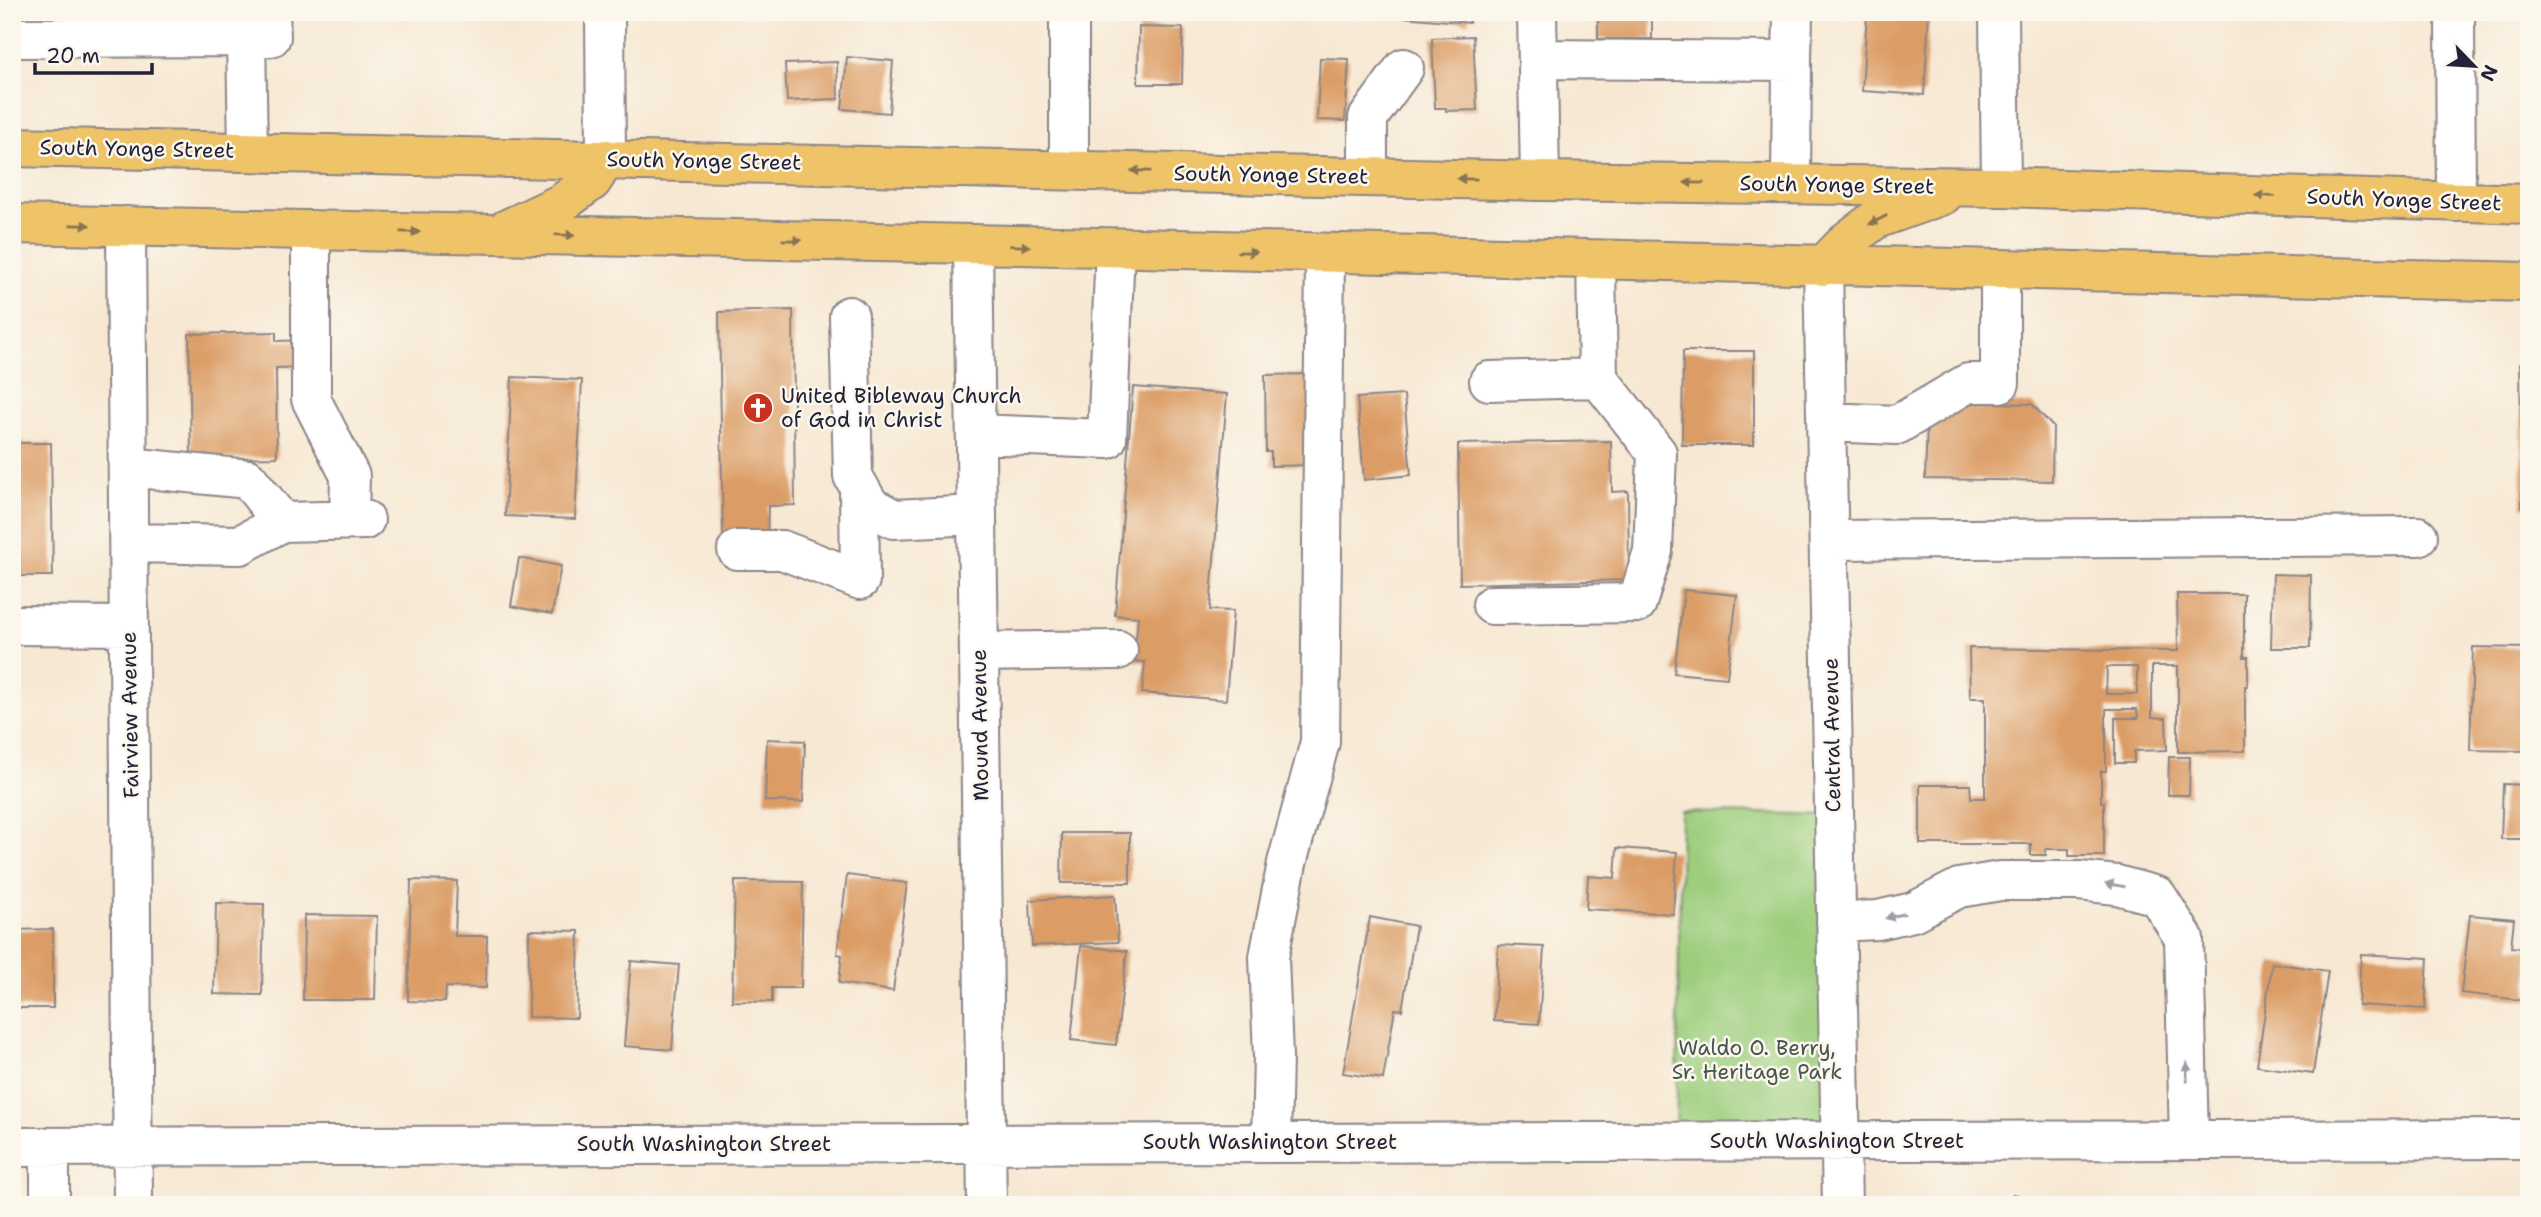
<svg xmlns="http://www.w3.org/2000/svg" width="2541" height="1217" font-family="'Shantell Sans',sans-serif">
	<style>
		.green { fill: #9cce7d; stroke: #5f785c; stroke-width: 2 }
		.building { fill: #db9c65; fill-rule: evenodd }
		.lines { fill: none; stroke-linecap: round; stroke-linejoin: round }
		.minor-casing { stroke: #8c8587; stroke-width: 42 }
		.major-casing { stroke: #8c8587; stroke-width: 42 }
		.minor { stroke: #fff; stroke-width: 38 }
		.major { stroke: #efc469; stroke-width: 38 }
		.oneway { fill: #887352 }
		.oneway2 { fill: #9c9ca7 }
		.labels { text-anchor: middle; stroke-width: 5; stroke-linejoin: round; paint-order: stroke }
		.street-label { font-size: 21px; fill: #22223b; stroke: #fbf7ec }
		.poi-label { font-size: 21px; fill: #22223b; stroke: #fbf7ec; text-anchor: start }
		.park-label { font-size: 21px; fill: #47564f; stroke: #fbf7ec }
	</style>
	<rect width="100%" height="100%" fill="#fbf7ec"/>
	<filter id="ink" filterUnits="userSpaceOnUse"><feTurbulence type="fractalNoise" baseFrequency=".0143" numOctaves="2"/><feDisplacementMap in="SourceGraphic" scale="14" xChannelSelector="R" yChannelSelector="G"/><feConvolveMatrix kernelMatrix="1 2 1 2 8 2 1 2 1" color-interpolation-filters="sRGB"/></filter>
	<filter id="wash" filterUnits="userSpaceOnUse"><feTurbulence type="fractalNoise" baseFrequency=".00686" numOctaves="4" result="noise"/><feDisplacementMap in="SourceGraphic" scale="28" xChannelSelector="R" yChannelSelector="G"/><feGaussianBlur stdDeviation="1.57" result="paint"/><feColorMatrix in="noise" values="0 0 0 0 0 0 0 0 0 0 0 0 0 0 0 0 0 1.4 0 .05"/><feComposite in="paint" operator="in"/></filter>
	<g filter="url(#wash)">
		<rect width="100%" height="100%" fill="#f7e8d3"/>
		<path class="green" d="M1681,812L1834,816L1840,1142H1676Z"/>
		<g id="blocks">
			<path class="building" d="M1404,12H1470L1469,23L1404,17Z
				M1598,12H1652V39H1598Z
				M1867,12L1929,14L1924,95L1862,91Z
				M1139,27L1183,28L1182,84H1138Z
				M1473,36L1477,110L1446,111V108H1435L1432,38Z
				M847,57L893,61L889,113L842,109Z
				M1320,58L1349,59L1345,121L1317,120Z
				M837,62L838,99L787,101L785,64Z
				M793,310L795,505L768,506L767,542H723L719,312Z
				M276,332V341L311,340V367L276,368L277,457L191,459L189,334Z
				M1683,351H1754V445H1682Z
				M2520,363H2529V507H2522Z
				M1313,374L1314,465L1271,466V452H1266L1265,375Z
				M512,377L582,380L575,519L505,516Z
				M1133,387L1227,394L1210,610L1233,611L1226,700L1142,693L1145,662L1134,661L1138,617L1115,615Z
				M1404,395L1411,475L1364,480L1357,398Z
				M1950,402L2032,404L2053,427L2052,481L1925,479L1927,424Z
				M1611,441L1612,492L1628,491L1629,580L1460,584L1458,444Z
				M12,443H51L53,576H12Z
				M519,558L561,566L552,614L511,606Z
				M2273,574L2311,575L2310,648H2271Z
				M1684,590L1737,595L1727,678L1674,673Z
				M2177,594H2244V657H2248V686H2245V751L2178,752V666H2152V717L2166,718L2167,750L2134,751V763H2115V718H2138L2137,709H2106V771H2101V802H2104V856H2069V849H2046V855H2031V844H1920V785H1970L1971,798H1985V698H1970L1969,648L2178,651ZM2107,667H2137V694H2106Z
				M2473,647L2529,648V751L2470,750Z
				M767,739L805,741L803,802L765,801Z
				M2169,757H2190L2189,795H2168Z
				M2503,784L2529,785V839H2501Z
				M1062,833H1130V883H1061Z
				M1617,848L1677,852L1673,914L1586,909L1588,876L1615,878Z
				M847,875L907,883L893,991L839,983L842,955L837,954Z
				M411,880L457,881L455,936H487L486,988L446,987L445,1002L408,1001Z
				M735,881L803,882L801,988H772V1002L732,1001Z
				M1115,895L1118,942L1032,946L1030,900Z
				M216,903L264,904L262,995L214,994Z
				M304,915L377,916L375,1000H303Z
				M2470,915L2514,919L2511,947L2529,949L2528,1001L2461,993Z
				M1370,917L1416,926L1402,1010L1395,1009L1383,1079L1343,1073Z
				M53,929V1008H12V930Z
				M529,930L579,931L577,1018L528,1017Z
				M1498,945L1544,947L1539,1024L1494,1021Z
				M1081,946L1127,951L1116,1045L1071,1040Z
				M2361,954L2428,958L2425,1009L2358,1005Z
				M631,961L679,965L672,1050L624,1046Z
				M2272,963L2328,971L2313,1074L2257,1066Z
				M2013,1194L2060,1204V1205H2010Z"/>
		</g>
	</g>
	<g filter="url(#ink)">
		<use href="#blocks" fill-opacity="0" stroke="#8c8587" stroke-width="2"/>
		<g class="lines">
			<g class="minor-casing">
				<path id="minor" d="M605,12L606,159
					M1069,12V169
					M1537,12L1540,181
					M1999,12L2001,187
					M2455,12L2456,202
					M246,37L248,152
					M12,38L271,37L270,12
					M1538,59L1792,61L1791,184
					M1792,61L1793,12
					M1368,177V118L1404,68
					M126,226L133,1205
					M311,230V399L350,476L349,520
					M973,244L987,1205
					M1823,266L1842,1205
					M849,316L853,476L870,506L894,519L977,515
					M1489,381L1598,378L1596,261
					M1826,422L1897,425L1968,383H2000V270
					M976,434L1107,439L1115,248
					M128,467L248,479L282,522
					M1829,540L2418,536
					M129,543L240,545L282,522L365,520
					M737,550H782L860,580L859,488
					M1492,605L1637,603L1653,551L1657,453L1598,378
					M12,625L129,626
					M979,652L1118,650
					M1836,922L1878,920L1913,912L1959,888L2000,881H2079L2117,885L2157,896L2184,938L2189,1140
					M1271,1142L1273,1057L1269,957L1287,863L1320,742L1325,254
					M12,1147L2529,1139
					M50,1205V1147"/>
			</g>
			<g class="major-casing">
				<path id="major" d="M12,147L1540,181L2001,187L2529,204
					M12,224L973,244L2529,282
					M505,230L562,203L592,181L606,159
					M1823,266L1848,240L1876,219L1943,195"/>
			</g>
			<use href="#minor" class="minor"/>
			<use href="#major" class="major"/>
		</g>
		<defs><path id="oneway-solid" d="M-6-.8H1V-3.2L6.5 0L1 3.2V.8H-6Z" transform="scale(1.75)"/></defs>
		<g class="oneway">
			<use href="#oneway-solid" transform="translate(1141 171) rotate(-179)"/>
			<use href="#oneway-solid" transform="translate(1467 179) rotate(-179)"/>
			<use href="#oneway-solid" transform="translate(1694 183) rotate(-179)"/>
			<use href="#oneway-solid" transform="translate(2265 196) rotate(-178)"/>
			<use href="#oneway-solid" transform="translate(1878 220) rotate(153)"/>
			<use href="#oneway-solid" transform="translate(80 225) rotate(1)"/>
			<use href="#oneway-solid" transform="translate(410 232) rotate(1)"/>
			<use href="#oneway-solid" transform="translate(565 235) rotate(1)"/>
			<use href="#oneway-solid" transform="translate(792 240) rotate(1)"/>
			<use href="#oneway-solid" transform="translate(1020 246) rotate(2)"/>
			<use href="#oneway-solid" transform="translate(1247 252) rotate(1)"/>
		</g>
		<g class="oneway2">
			<use href="#oneway-solid" transform="translate(2115 885) rotate(-170)"/>
			<use href="#oneway-solid" transform="translate(1895 916) rotate(166)"/>
			<use href="#oneway-solid" transform="translate(2187 1072) rotate(-91)"/>
		</g>
	</g>
	<defs>
		<g id="church-disc" transform="scale(1.575)"><circle r="9.5" fill="#c8321e" stroke="#fbf7ec"/><path d="M-1.2-6h2.4v3.5h3.3v2.4h-3.3V6h-2.4V-.1h-3.3v-2.4h3.3Z" fill="#fff"/></g>
	</defs>
	<g fill-rule="evenodd">
		<use href="#church-disc" x="758" y="408"/>
	</g>
	<g class="labels">
		<g class="street-label">
			<text transform="translate(137 149) rotate(1)" y="7">South Yonge Street</text>
			<text transform="translate(704 161) rotate(1)" y="7">South Yonge Street</text>
			<text transform="translate(1271 175) rotate(1)" y="7">South Yonge Street</text>
			<text transform="translate(1837 185) rotate(1)" y="7">South Yonge Street</text>
			<text transform="translate(2404 200) rotate(2)" y="7">South Yonge Street</text>
			<text transform="translate(130 715) rotate(-91)" y="7">Fairview Avenue</text>
			<text transform="translate(980 725) rotate(-91)" y="7">Mound Avenue</text>
			<text transform="translate(1832 735) rotate(-91)" y="7">Central Avenue</text>
			<text x="1837" y="1148">South Washington Street</text>
			<text x="1270" y="1149">South Washington Street</text>
			<text x="704" y="1151">South Washington Street</text>
		</g>
		<g class="poi-label">
			<text x="781" y="403">United Bibleway Church<tspan x="781" dy="24">of God in Christ</tspan></text>
		</g>
		<g class="park-label">
			<text x="1757" y="1055">Waldo O. Berry,<tspan x="1757" dy="24">Sr. Heritage Park</tspan></text>
		</g>
	</g>
	<rect width="2541" height="1217" fill="none" stroke="#fbf7ec" stroke-width="42"/>
	<g transform="translate(2474 66) rotate(115)" stroke="#fbf7ec" stroke-width="5" paint-order="stroke">
	<path d="M0-5L12 26L0 18L-12 26Z" fill="#22223b"/>
	<text y="-10" font-size="19" font-weight="bold" text-anchor="middle" fill="#22223b">N</text>
	</g>
	<path d="M35 63v10h117v-10" fill="none" stroke="#22223b" stroke-width="3.5"/>
	<text x="46" y="63" font-size="21" fill="#22223b" stroke="#fbf7ec" stroke-width="5" paint-order="stroke">20 m</text>
</svg>
